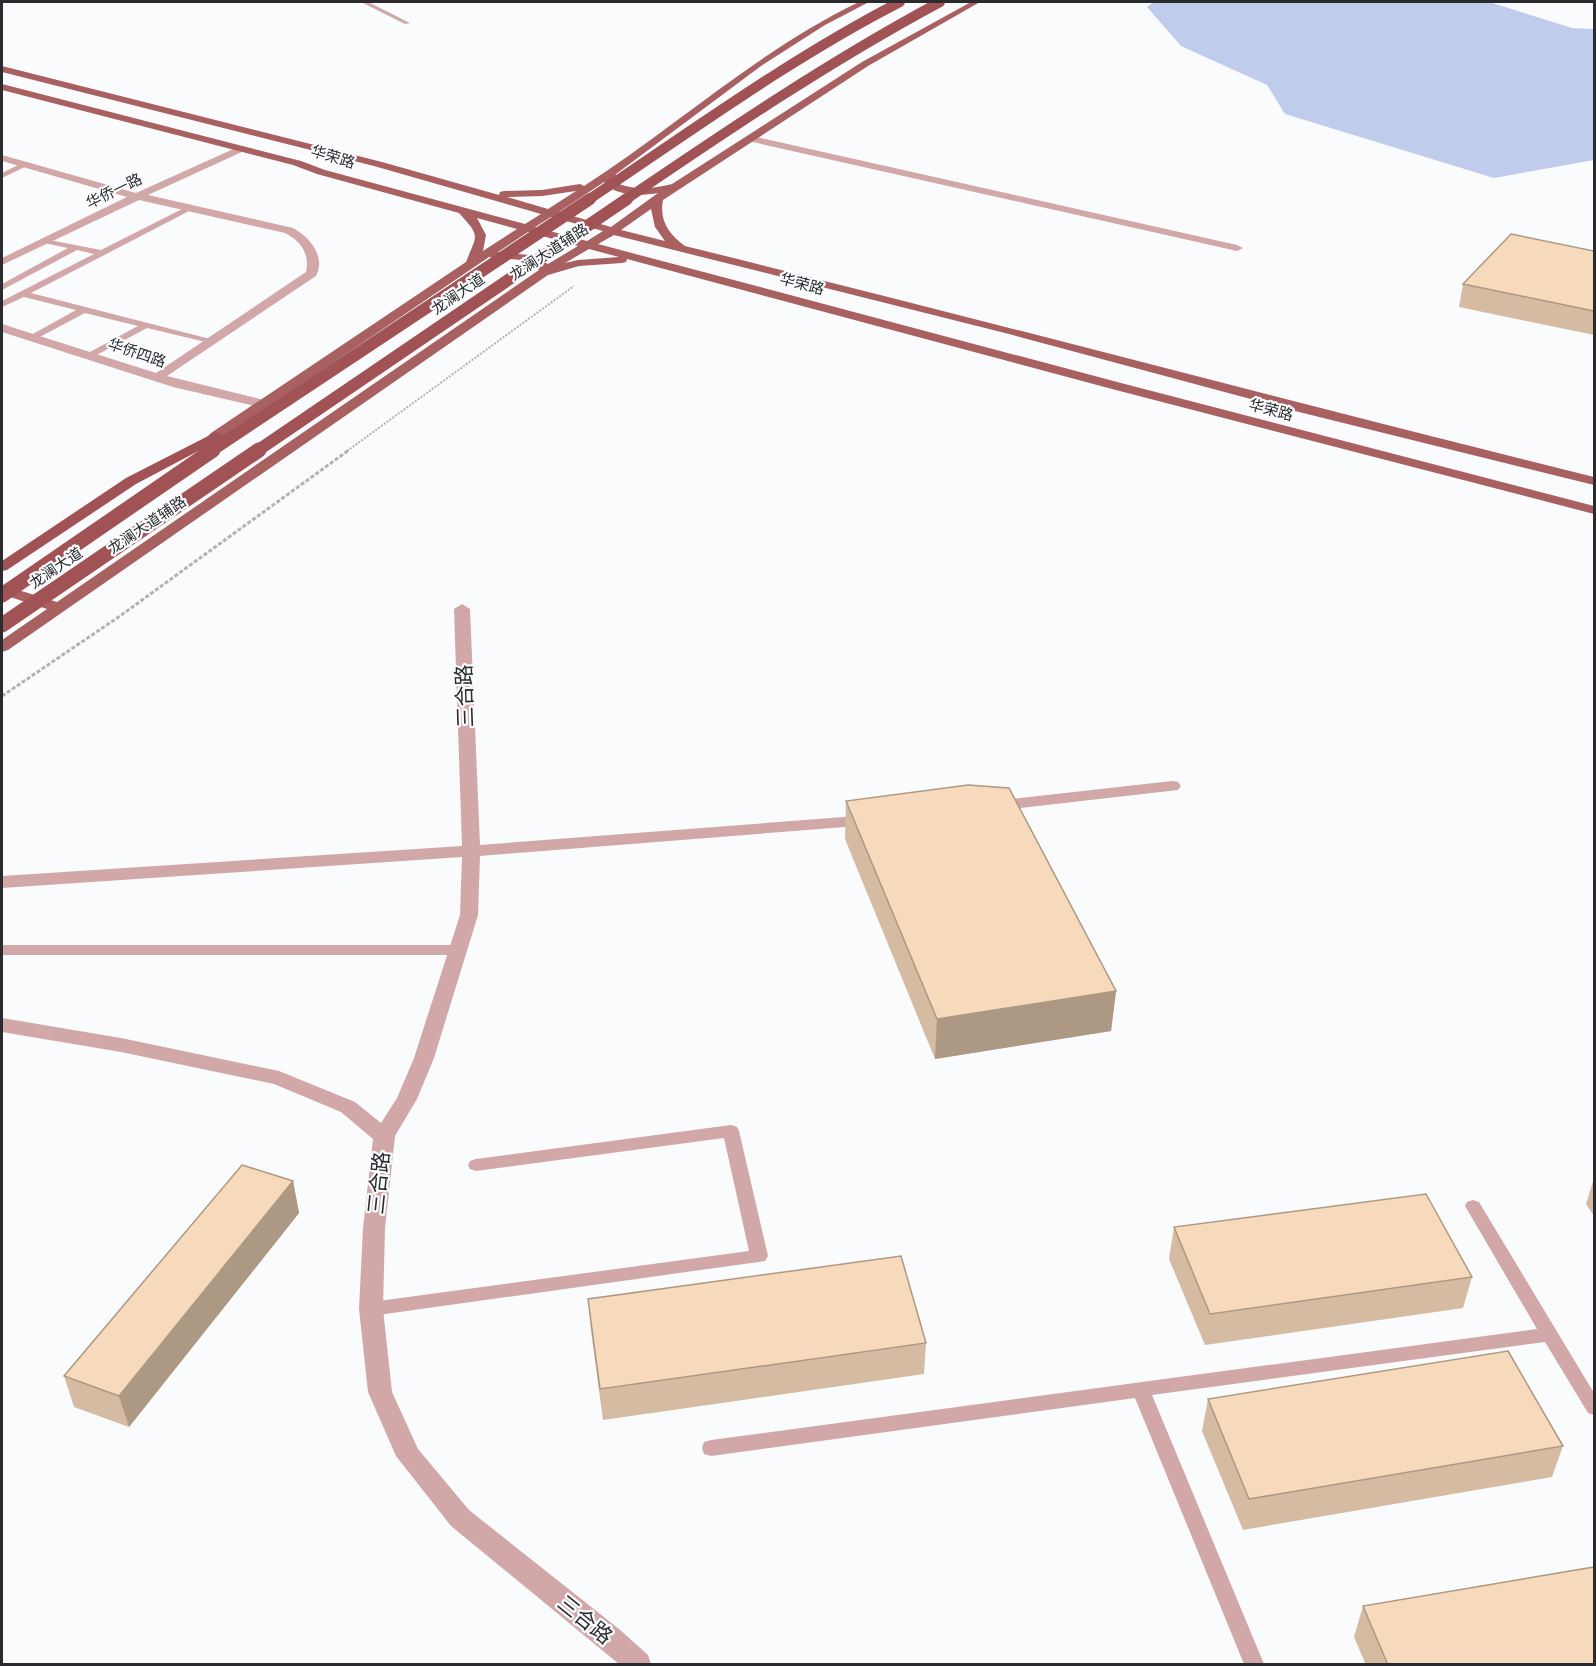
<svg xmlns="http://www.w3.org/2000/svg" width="1596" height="1666" font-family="Inter,'Noto Sans SC',sans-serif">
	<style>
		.green { fill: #c0ccec }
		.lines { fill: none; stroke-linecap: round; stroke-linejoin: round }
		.path-far1 { stroke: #b1b3b5; stroke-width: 2; stroke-dasharray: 2 1.5; stroke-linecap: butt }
		.path { stroke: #b1b3b5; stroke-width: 3; stroke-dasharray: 4 2; stroke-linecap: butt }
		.service { fill: #d2a7a7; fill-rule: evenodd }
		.minor { fill: #d2a7a7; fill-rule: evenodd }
		.primary { fill: #a96061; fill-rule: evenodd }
		.trunk { fill: #a05255; fill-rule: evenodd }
		.trunk-bridge-far2 { stroke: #a05255; stroke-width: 10 }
		.trunk-bridge-far1 { stroke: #a05255; stroke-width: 12 }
		.trunk-bridge { stroke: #a05255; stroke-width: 15 }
		.wall { fill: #d4bba1 }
		.shaded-wall { fill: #ad9983 }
		.building { fill: #f7dabb; stroke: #ad9983; stroke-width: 1.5 }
		.labels { text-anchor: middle; stroke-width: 4.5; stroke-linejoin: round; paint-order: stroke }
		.far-street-label { font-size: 15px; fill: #292b2f; stroke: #fafbfd }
		.near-street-label { font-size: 21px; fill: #292b2f; stroke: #fafbfd }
	</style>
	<rect width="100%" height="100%" fill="#fafbfd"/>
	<path class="green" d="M1154,2H1489L1572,28L1594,29V160L1494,178L1285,114L1267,85L1181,46L1147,7Z"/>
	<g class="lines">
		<path class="path-far1" d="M347,451L574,286"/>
		<path class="path" d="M2,696L120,616L349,450"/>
		<path class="service" d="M361,2H368L410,23L405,24Z
			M22,163L29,165L2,178V173Z
			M186,207L193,209L31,293L214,340V344L147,328L91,358L88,357V353L138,326L85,313L34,340L31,339V335L76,310L24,297L2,307V301L94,254L77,250L2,290V284L68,248L44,243V239L101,250Z
			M2,945H460L467,950L460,955H2Z
			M731,1125L737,1127L739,1131L768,1256L765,1261L371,1316L365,1314L362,1309L365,1304L371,1302L749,1251L724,1138L476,1171L470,1169L468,1165L470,1161L476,1159Z
			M1473,1200L1479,1202L1594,1393V1415L1588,1413L1545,1342L1152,1395L1264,1664H1244L1135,1398L711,1456L704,1454L702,1448L704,1442L711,1440L1537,1329L1465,1206L1467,1202Z"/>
		<path class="minor" d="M752,136L1237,245L1243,248L1237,251L748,141L747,139Z
			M240,146L244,147V151L148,195L293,228C310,237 326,257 316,276L167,376L268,401L270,404L268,407L263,408L173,387L2,332V324L156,373L306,272C310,254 301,241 285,233L139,200L2,265V258L127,197L2,161V155L136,193Z
			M462,604L470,609L480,845L870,815L876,816L879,820L876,824L870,825L480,856L478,915L434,1058L417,1099L395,1136L385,1228L383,1309L392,1392L418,1449L469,1510L619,1629L648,1655L651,1664H619L451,1526L396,1456L368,1392L359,1309L363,1228L373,1139L341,1112L274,1084L121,1052L2,1032V1018L121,1038L279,1071L355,1102L381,1123L397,1098L414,1058L460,915L462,857L2,888V876L462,846L454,609Z
			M1172,781L1178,782L1181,786L1178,790L993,811L987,810L984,806L987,802L993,801Z"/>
		<path class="primary" d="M859,2H869L825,25L761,66L616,174L615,182C633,191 652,189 672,184L862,62L971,2H980L868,66L663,200C659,221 669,234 685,246C989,321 1291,402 1594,477V485L1295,411L1009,334L614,235L598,244L1121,383L1594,506V514L1112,389L627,259L626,262L622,263L579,266L548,275L8,650L2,652V640L47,609L7,596L4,593L7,590L12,588L57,602L539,270C527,255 505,261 489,257L221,439L208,451H198L196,448L211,433L466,262C477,234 481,237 459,213L317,174L293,165L2,90V84L301,161L325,170L525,224L541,214L374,166L2,72V66L382,162L499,195L500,192L504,191L542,190L580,184L584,186C677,126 759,50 859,2ZM604,182C616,197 641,196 658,193L611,227L559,212ZM576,191L548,209L507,197L542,196ZM651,209L655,227L665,241L621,230ZM551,217L603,231L587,241L535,227ZM477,218L517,229L483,251L486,235ZM528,232L578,246L548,264L529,255L498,252ZM589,249L619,257L578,260L565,263Z"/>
		<path class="trunk" d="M216,432L221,433L223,436L221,439L136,484L7,570L2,571V561L126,478Z"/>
		<path class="trunk-bridge-far2" d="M588,200C690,132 791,58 900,2
			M625,200C728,130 830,61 940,2"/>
		<path class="trunk-bridge-far1" d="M211,451L590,199
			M257,451L627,199"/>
		<path class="trunk-bridge" d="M2,595L213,450
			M2,625L259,450"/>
	</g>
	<path class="wall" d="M1594,251V335L1459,307L1463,284Z
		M846,801L1116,991L1111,1031L935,1059L845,839Z
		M1594,1178V1216L1586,1204Z
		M293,1181L299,1213L129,1427L74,1407L64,1376Z
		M1174,1227L1472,1277L1463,1308L1205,1345L1169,1259Z
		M588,1299L926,1343L924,1374L603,1420L591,1331Z
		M1208,1399L1563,1446L1552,1477L1243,1530L1202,1431Z
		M1363,1606L1594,1665H1366L1354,1637Z"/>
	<path class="shaded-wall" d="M1116,991L1111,1031L935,1059L937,1019Z
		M293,1181L299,1213L129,1427L119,1396Z"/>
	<path class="building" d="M1511,234L1594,251V311L1463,284Z
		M968,785L1009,788L1116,991L937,1019L846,801Z
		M242,1165L293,1181L119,1396L64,1376Z
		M1426,1194L1472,1277L1210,1314L1174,1227Z
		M901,1256L926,1343L600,1389L588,1299Z
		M1508,1351L1563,1446L1249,1499L1208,1399Z
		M1594,1567V1665H1388L1363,1606Z"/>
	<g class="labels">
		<g class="far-street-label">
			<text transform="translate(333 157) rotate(17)" y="5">华荣路</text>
			<text transform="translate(114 191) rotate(-26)" y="5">华侨一路</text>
			<text transform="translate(549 252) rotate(-33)" y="5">龙澜大道辅路</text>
			<text transform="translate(802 284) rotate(15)" y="5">华荣路</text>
			<text transform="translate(458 294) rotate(-34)" y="5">龙澜大道</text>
			<text transform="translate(137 353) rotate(19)" y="5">华侨四路</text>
			<text transform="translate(1271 410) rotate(15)" y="5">华荣路</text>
			<text transform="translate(147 525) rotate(-34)" y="5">龙澜大道辅路</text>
			<text transform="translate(56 568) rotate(-34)" y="5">龙澜大道</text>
		</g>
		<g class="near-street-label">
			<text transform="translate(465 696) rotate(-92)" y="7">三合路</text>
			<text transform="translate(379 1183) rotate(-84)" y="7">三合路</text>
			<text transform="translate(585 1620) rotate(39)" y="7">三合路</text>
		</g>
	</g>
	<rect width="1596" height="1666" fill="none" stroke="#292b2f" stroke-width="6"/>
</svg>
